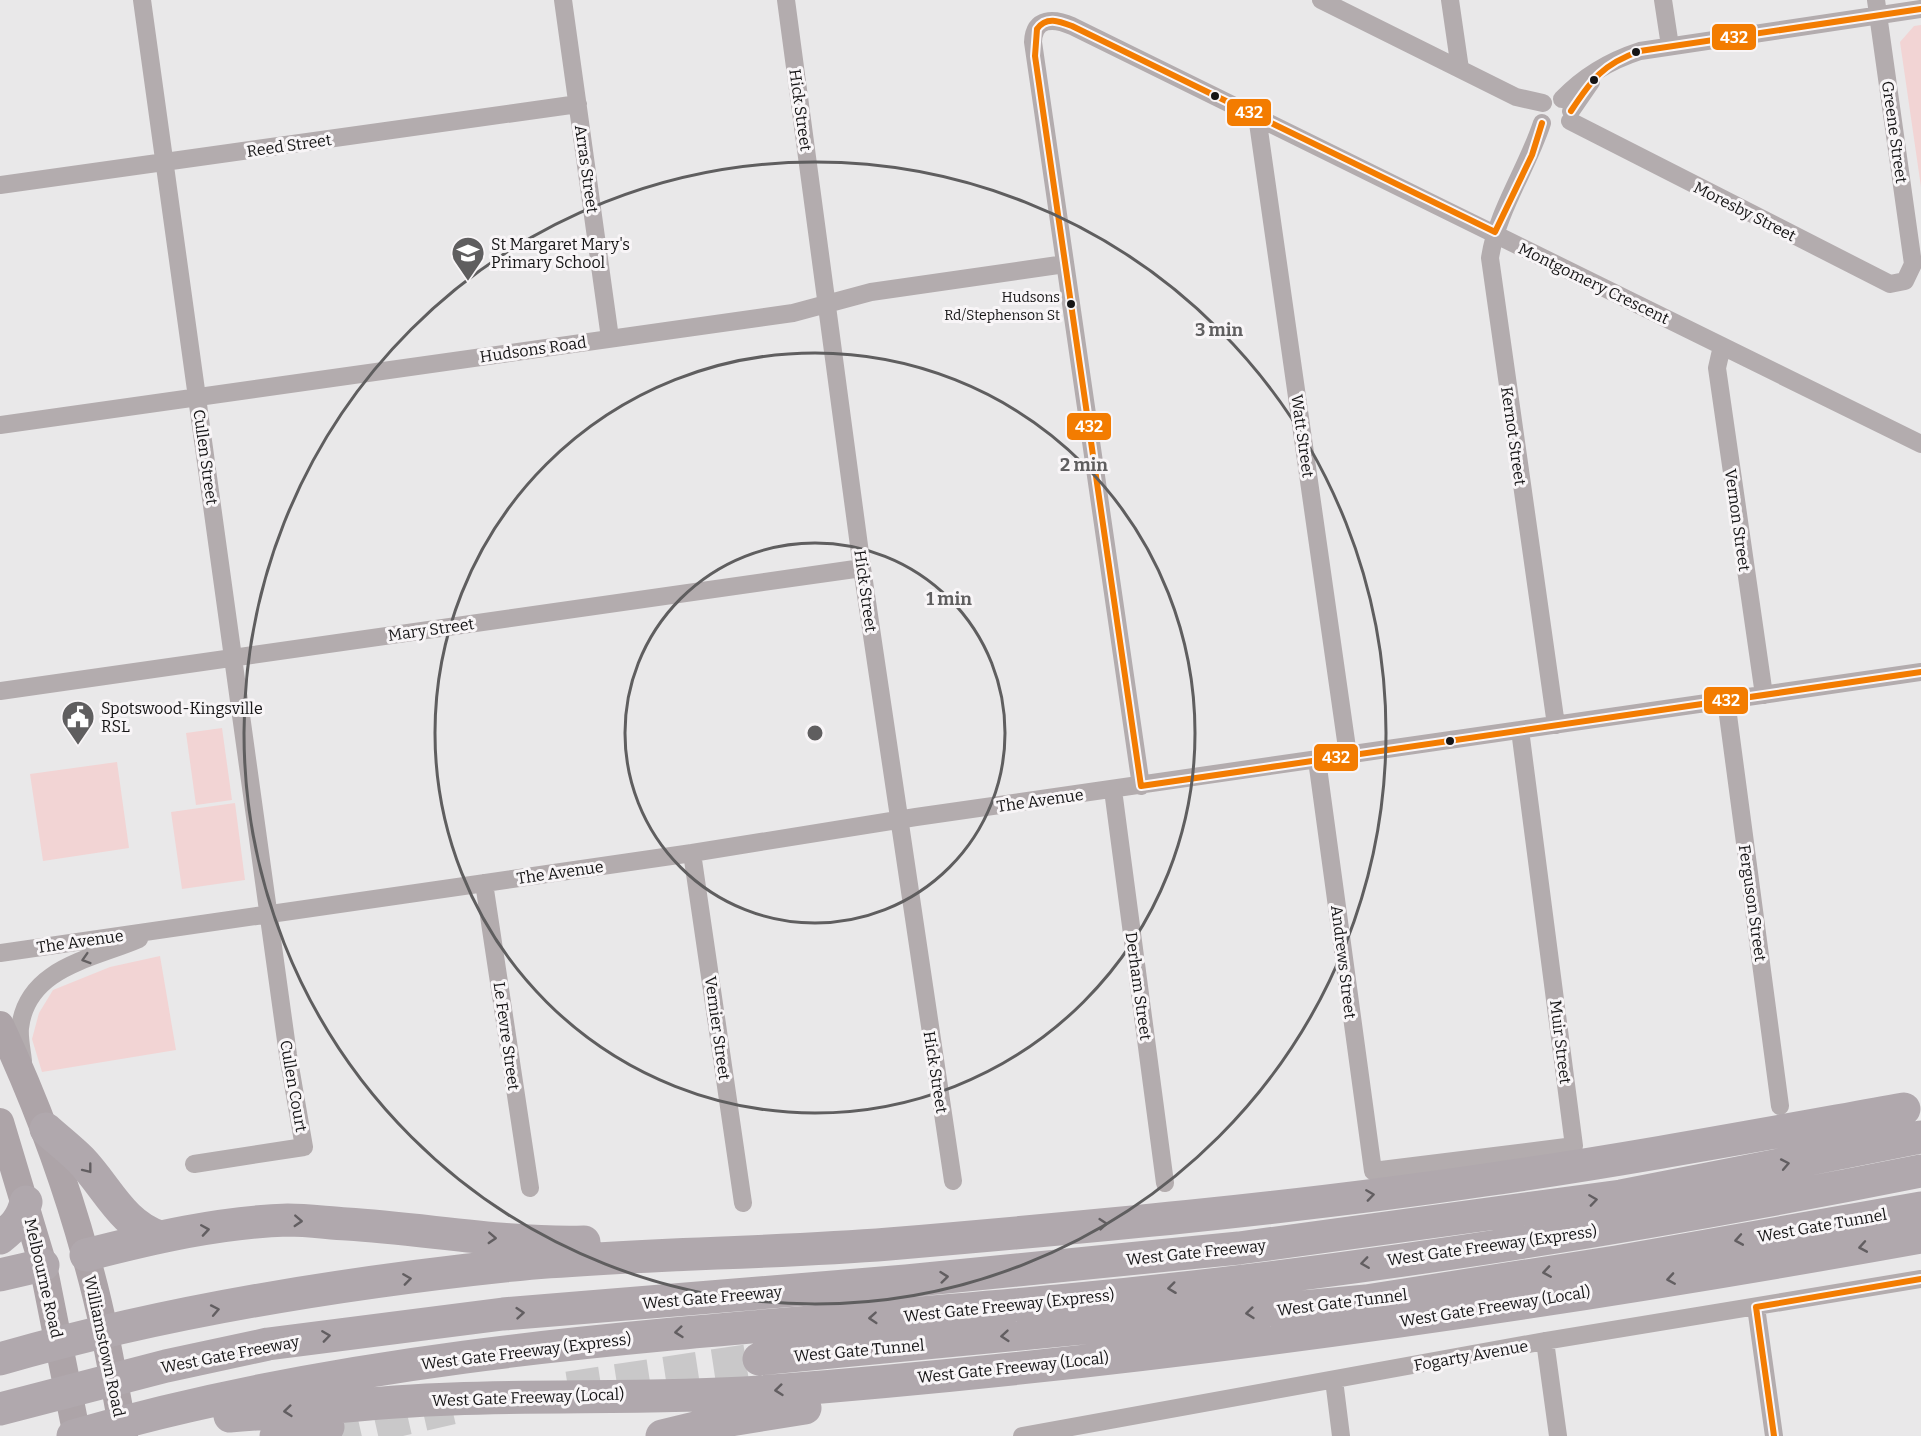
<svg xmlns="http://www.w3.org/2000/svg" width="1921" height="1436" font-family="Bitter,serif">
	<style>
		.green { fill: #f2d4d4 }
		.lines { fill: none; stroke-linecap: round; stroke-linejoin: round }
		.motorway-tunnel { stroke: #c9c8c9; stroke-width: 33; stroke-dasharray: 33 16; stroke-linecap: butt }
		.minor { stroke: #b3acae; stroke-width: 18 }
		.primary { stroke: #ada4a8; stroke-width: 28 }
		.motorway { stroke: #b0a8ad; stroke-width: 33 }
		.bus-1-casing { stroke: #f8f5f7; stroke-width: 10 }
		.bus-1 { stroke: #f37c01; stroke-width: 6 }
		.oneway { stroke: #646062 }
		.oneway2 { stroke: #625e61 }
		.ring { fill: none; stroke: #5f5e5f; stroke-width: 3 }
		.bus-dot { fill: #151415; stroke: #f8f5f7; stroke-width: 2 }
		.labels { text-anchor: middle; stroke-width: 6; stroke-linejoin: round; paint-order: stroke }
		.bus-label { font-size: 14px; fill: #151415; stroke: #f8f5f7; text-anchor: end }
		.street-label { font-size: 16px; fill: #151415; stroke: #f8f5f7 }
		.poi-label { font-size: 16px; fill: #151415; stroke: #f8f5f7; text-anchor: start }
		.centre { fill: #5f5e5f; stroke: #f8f5f7; stroke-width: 3 }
		.ring-label { font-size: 18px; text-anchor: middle; font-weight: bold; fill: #5f5e5f; stroke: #f8f5f7; stroke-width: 6; stroke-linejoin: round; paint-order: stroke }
		.line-badge { stroke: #f8f5f7; stroke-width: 2 }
		.badge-label { font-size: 16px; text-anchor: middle; font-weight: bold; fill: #fff }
	</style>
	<rect width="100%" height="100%" fill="#e9e8e9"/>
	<path class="green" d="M1921,25V187L1900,42L1914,26Z
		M222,728L232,800L196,805L186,733Z
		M117,762L129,848L43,861L30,774Z
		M235,803L245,880L182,889L171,812Z
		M160,956L176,1050L42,1072L32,1039L39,1013L53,990L110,967Z"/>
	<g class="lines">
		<path class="motorway-tunnel" d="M568,1388L759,1359
			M328,1436L452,1408"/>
		<path class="minor" d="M142,0L288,1055L304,1147L194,1164
			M563,0L610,338
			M786,0L862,568L953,1181
			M1321,0L1516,97L1543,103
			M1450,0L1460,69
			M1663,0L1670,46
			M1562,99C1584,76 1609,61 1640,51L1921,9
			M1571,111L1591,82
			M1257,116L1348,755
			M1570,121L1890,284L1905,281L1913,264L1876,0
			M1542,123C1527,169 1497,211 1490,258L1556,725
			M0,185L578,104
			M1722,346L1717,368L1764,695
			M0,425L793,313L871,292L1065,264
			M0,691L862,568
			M1726,700L1780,1106
			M1317,760L1373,1171L1574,1146L1520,730
			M1141,786L1033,42C1034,17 1054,18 1072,26L1921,444
			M1113,790L1165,1183
			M692,853L743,1203
			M484,883L530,1188
			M0,953L692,853L916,817L1921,672
			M23,1061C22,1051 19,1038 20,1028C27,967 93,959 139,939
			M1756,1307L1774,1436
			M1545,1341L1558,1436
			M1334,1380L1341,1436
			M1022,1436L1545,1341L1921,1279"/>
		<path class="primary" d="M0,1025C35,1100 64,1177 86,1257C103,1315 113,1376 124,1436
			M0,1122L43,1265L77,1436"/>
		<path class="motorway" d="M46,1129C57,1139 70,1149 81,1160C107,1187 122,1225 160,1237
			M0,1238C14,1227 22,1219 26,1202
			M86,1255C152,1238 220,1222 288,1220C308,1220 328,1223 347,1224C426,1229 504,1244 584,1242
			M0,1275L43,1265
			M0,1359C166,1311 341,1283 513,1265C638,1253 764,1254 889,1244C1088,1227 1287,1209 1485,1180C1625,1160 1764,1134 1904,1109
			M759,1359L1366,1301L1616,1262L1921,1208
			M0,1409L166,1366L268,1344L503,1314L906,1281L1239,1248L1621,1196L1921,1137
			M230,1416C304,1411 378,1401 452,1399C555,1395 658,1399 760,1392C1149,1362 1537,1306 1921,1237
			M73,1436C393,1343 728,1332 1058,1301C1347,1274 1636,1228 1921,1171
			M276,1436L328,1427
			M662,1436L724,1421L805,1408"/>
		<g class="bus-1-casing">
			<path id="bus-1" d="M1571,111C1592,79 1603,64 1640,51L1921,9
				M1495,232L1532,155L1542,123
				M1141,786L1035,56L1037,29C1046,16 1059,21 1072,26L1495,232
				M1141,786L1921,672
				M1756,1307L1921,1279
				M1756,1307L1774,1436"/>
		</g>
		<use href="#bus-1" class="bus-1"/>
	</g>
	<defs><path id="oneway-chevron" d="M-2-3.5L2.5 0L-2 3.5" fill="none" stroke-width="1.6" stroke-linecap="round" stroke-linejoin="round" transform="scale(1.5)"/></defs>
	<use class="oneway" href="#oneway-chevron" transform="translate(86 959) rotate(163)"/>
	<g class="oneway2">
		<use href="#oneway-chevron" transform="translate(1785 1164) rotate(-11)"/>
		<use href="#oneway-chevron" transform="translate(88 1169) rotate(52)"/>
		<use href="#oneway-chevron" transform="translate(1370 1195) rotate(-8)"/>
		<use href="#oneway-chevron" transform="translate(1593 1200) rotate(-8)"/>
		<use href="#oneway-chevron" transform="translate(298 1221) rotate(3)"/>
		<use href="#oneway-chevron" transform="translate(1103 1224) rotate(-5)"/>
		<use href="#oneway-chevron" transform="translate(205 1230) rotate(-9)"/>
		<use href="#oneway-chevron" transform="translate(492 1238) rotate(3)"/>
		<use href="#oneway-chevron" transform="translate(1739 1240) rotate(170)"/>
		<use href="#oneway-chevron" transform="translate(1863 1247) rotate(170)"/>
		<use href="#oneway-chevron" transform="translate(1365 1263) rotate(172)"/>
		<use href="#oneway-chevron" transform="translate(1547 1272) rotate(171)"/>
		<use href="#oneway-chevron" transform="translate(944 1277) rotate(-6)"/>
		<use href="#oneway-chevron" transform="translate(407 1279) rotate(-8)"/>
		<use href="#oneway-chevron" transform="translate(1671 1279) rotate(171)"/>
		<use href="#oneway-chevron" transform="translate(1172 1288) rotate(173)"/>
		<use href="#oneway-chevron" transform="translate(215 1310) rotate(-11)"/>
		<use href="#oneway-chevron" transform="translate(520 1313) rotate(-5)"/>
		<use href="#oneway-chevron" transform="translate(1250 1313) rotate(174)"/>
		<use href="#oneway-chevron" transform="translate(873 1318) rotate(176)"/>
		<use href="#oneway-chevron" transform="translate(679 1332) rotate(174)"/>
		<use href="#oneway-chevron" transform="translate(326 1336) rotate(-8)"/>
		<use href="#oneway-chevron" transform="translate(1005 1336) rotate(175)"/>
		<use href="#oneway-chevron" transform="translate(779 1390) rotate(174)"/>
		<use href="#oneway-chevron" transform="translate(288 1411) rotate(174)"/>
	</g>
	<g class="ring">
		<circle cx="815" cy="733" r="190"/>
		<circle cx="815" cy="733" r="380"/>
		<circle cx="815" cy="733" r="571"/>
	</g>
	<defs>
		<g id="school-pin" transform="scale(1.725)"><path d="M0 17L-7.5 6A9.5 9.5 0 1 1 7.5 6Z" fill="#5f5e5f" stroke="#f8f5f7"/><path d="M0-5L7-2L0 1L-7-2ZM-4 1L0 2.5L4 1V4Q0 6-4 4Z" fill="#fff"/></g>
		<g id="civic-pin" transform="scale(1.725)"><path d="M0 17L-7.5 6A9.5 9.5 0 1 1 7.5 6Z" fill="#5f5e5f" stroke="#f8f5f7"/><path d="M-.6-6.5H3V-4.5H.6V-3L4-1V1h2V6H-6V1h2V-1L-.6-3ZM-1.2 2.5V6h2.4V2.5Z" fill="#fff"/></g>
	</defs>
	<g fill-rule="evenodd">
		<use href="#school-pin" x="468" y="253"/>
		<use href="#civic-pin" x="78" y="717"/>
	</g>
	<g class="bus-dot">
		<circle cx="1636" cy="52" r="5"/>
		<circle cx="1594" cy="80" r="5"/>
		<circle cx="1215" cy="96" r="5"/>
		<circle cx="1071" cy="304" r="5"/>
		<circle cx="1450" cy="741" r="5"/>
	</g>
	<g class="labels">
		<g class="bus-label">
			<text x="1060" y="302">Hudsons<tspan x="1060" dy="18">Rd/Stephenson St</tspan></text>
		</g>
		<g class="street-label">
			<text transform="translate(801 110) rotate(82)" y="6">Hick Street</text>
			<text transform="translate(1895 132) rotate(82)" y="6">Greene Street</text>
			<text transform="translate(289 145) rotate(-8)" y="6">Reed Street</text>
			<text transform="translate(587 169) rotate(82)" y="6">Arras Street</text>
			<text transform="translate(1745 211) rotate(27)" y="6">Moresby Street</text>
			<text transform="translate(1594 283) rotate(26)" y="6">Montgomery Crescent</text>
			<text transform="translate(533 349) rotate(-8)" y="6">Hudsons Road</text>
			<text transform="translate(1303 436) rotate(82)" y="6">Watt Street</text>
			<text transform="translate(1514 436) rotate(82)" y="6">Kernot Street</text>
			<text transform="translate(206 457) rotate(82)" y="6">Cullen Street</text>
			<text transform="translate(1738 520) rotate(82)" y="6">Vernon Street</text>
			<text transform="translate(866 591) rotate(82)" y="6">Hick Street</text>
			<text transform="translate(431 629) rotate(-8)" y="6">Mary Street</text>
			<text transform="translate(1040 800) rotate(-8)" y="6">The Avenue</text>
			<text transform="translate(560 872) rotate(-8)" y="6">The Avenue</text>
			<text transform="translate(1753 903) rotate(82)" y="6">Ferguson Street</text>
			<text transform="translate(80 941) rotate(-8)" y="6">The Avenue</text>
			<text transform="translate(1344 962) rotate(83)" y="6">Andrews Street</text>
			<text transform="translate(1139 986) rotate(82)" y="6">Derham Street</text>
			<text transform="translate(718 1028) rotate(82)" y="6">Vernier Street</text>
			<text transform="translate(507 1036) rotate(82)" y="6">Le Fevre Street</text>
			<text transform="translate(1561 1042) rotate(83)" y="6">Muir Street</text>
			<text transform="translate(936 1072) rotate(81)" y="6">Hick Street</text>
			<text transform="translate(294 1086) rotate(80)" y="6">Cullen Court</text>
			<text transform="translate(1822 1225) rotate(-10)" y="6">West Gate Tunnel</text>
			<text transform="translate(1492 1245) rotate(-8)" y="6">West Gate Freeway (Express)</text>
			<text transform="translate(1196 1252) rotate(-6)" y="6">West Gate Freeway</text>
			<text transform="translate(44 1278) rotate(77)" y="6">Melbourne Road</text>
			<text transform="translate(712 1297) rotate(-5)" y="6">West Gate Freeway</text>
			<text transform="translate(1342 1302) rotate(-7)" y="6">West Gate Tunnel</text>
			<text transform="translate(1009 1305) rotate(-6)" y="6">West Gate Freeway (Express)</text>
			<text transform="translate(1495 1306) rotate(-9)" y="6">West Gate Freeway (Local)</text>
			<text transform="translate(105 1346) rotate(78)" y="6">Williamstown Road</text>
			<text transform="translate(859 1350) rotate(-5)" y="6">West Gate Tunnel</text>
			<text transform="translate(526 1351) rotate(-7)" y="6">West Gate Freeway (Express)</text>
			<text transform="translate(230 1354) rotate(-11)" y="6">West Gate Freeway</text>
			<text transform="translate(1471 1355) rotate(-10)" y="6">Fogarty Avenue</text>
			<text transform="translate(1013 1367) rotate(-6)" y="6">West Gate Freeway (Local)</text>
			<text transform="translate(528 1397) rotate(-2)" y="6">West Gate Freeway (Local)</text>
		</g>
		<g class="poi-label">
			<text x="491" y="250">St Margaret Mary's<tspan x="491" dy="18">Primary School</tspan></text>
			<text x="101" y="714">Spotswood-Kingsville<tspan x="101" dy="18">RSL</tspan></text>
		</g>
	</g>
	<circle cx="815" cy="733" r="9" class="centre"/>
	<g class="ring-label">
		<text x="1219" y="336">3 min</text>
		<text x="1084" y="471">2 min</text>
		<text x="949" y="605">1 min</text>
	</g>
	<g class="line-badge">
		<rect x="1711" y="23" width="46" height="28" rx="6" fill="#f37c01"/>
		<rect x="1226" y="98" width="46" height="29" rx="6" fill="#f37c01"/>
		<rect x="1066" y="412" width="46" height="29" rx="6" fill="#f37c01"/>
		<rect x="1703" y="686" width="46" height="29" rx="6" fill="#f37c01"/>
		<rect x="1313" y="743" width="46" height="29" rx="6" fill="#f37c01"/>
	</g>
	<g class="badge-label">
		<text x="1734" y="43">432</text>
		<text x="1249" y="118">432</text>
		<text x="1089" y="432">432</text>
		<text x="1726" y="706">432</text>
		<text x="1336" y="763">432</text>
	</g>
</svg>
